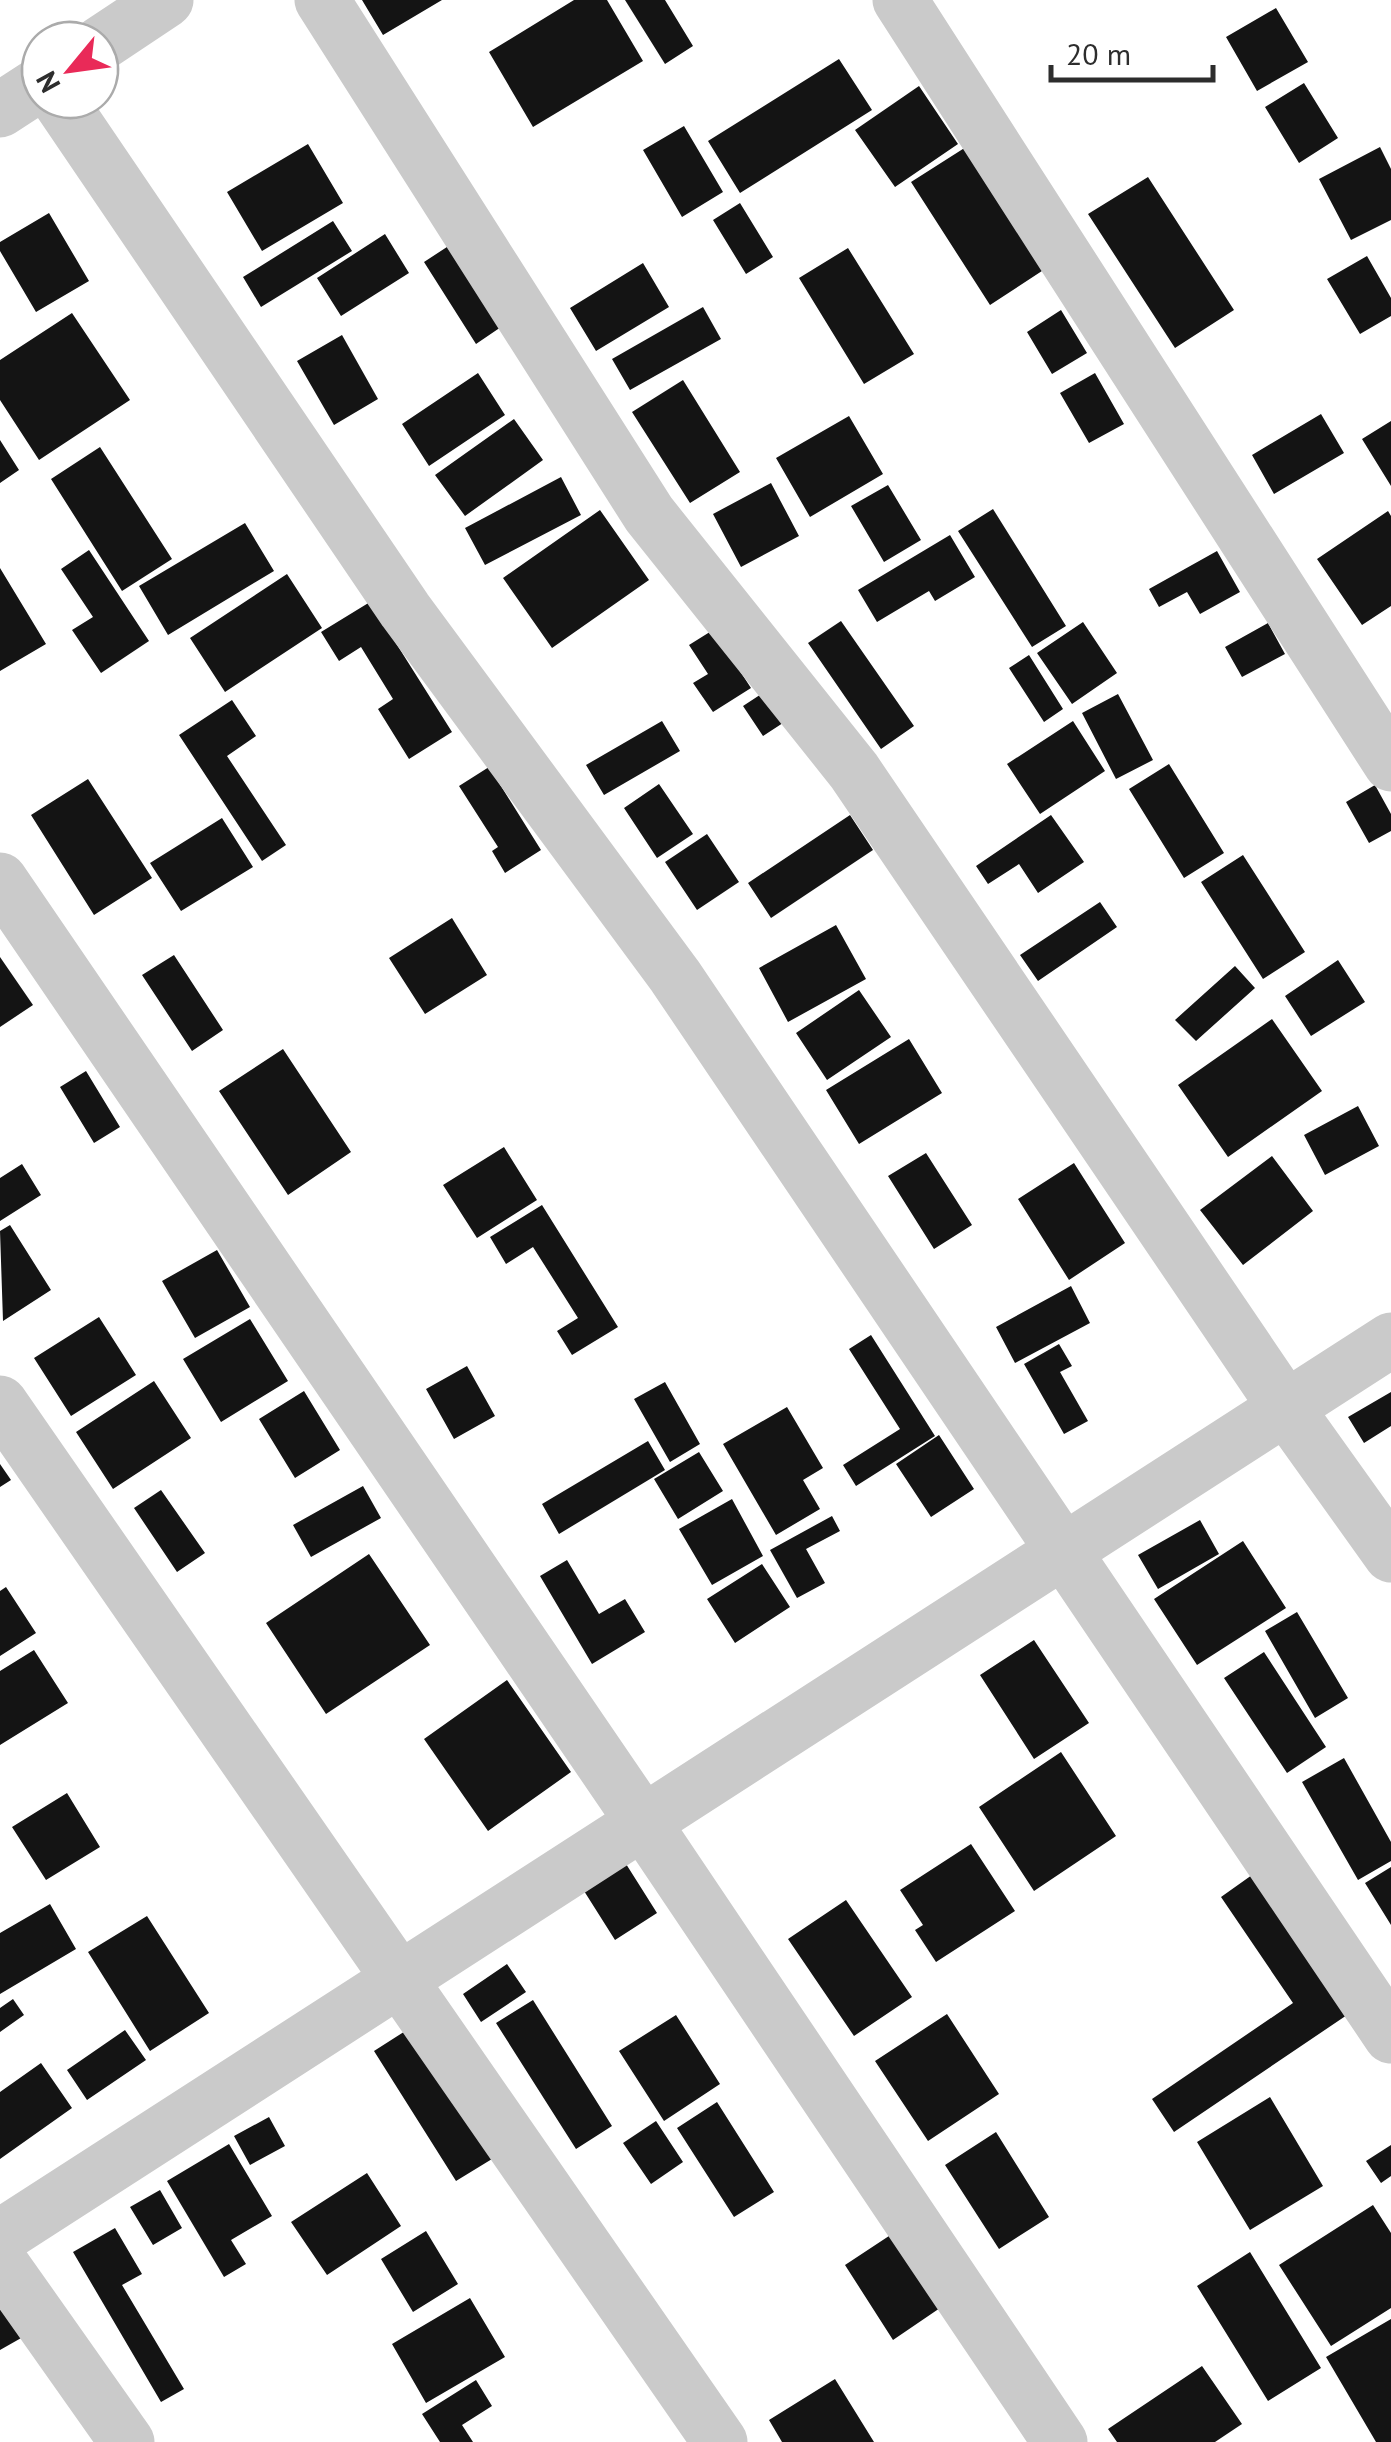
<svg xmlns="http://www.w3.org/2000/svg" width="1391" height="2442" font-family="'PT Sans',sans-serif">
	<style>
		.building { fill: #141414 }
		.lines { fill: none; stroke-linecap: round; stroke-linejoin: round }
		.minor { stroke: #cacaca; stroke-width: 55 }
	</style>
	<rect width="100%" height="100%" fill="#fff"/>
	<path class="building" d="M362,0H442L383,35Z
		M574,0H607L643,61L533,127L489,52Z
		M625,0H665L693,46L665,64Z
		M1276,8L1308,62L1257,91L1226,37Z
		M839,59L872,110L740,193L708,141Z
		M1304,83L1338,138L1299,163L1265,107Z
		M919,86L958,144L895,187L855,130Z
		M684,126L723,192L682,217L643,150Z
		M308,144L343,203L262,251L227,192Z
		M966,147L1045,269L990,305L911,182Z
		M1380,147L1391,169V220L1351,240L1319,179Z
		M1148,177L1234,310L1175,348L1088,214Z
		M740,203L773,257L746,274L713,220Z
		M49,213L89,281L36,312L0,251V242Z
		M333,221L352,251L261,307L243,277Z
		M385,234L409,273L341,316L317,278Z
		M450,245L501,327L476,344L424,262Z
		M848,248L914,354L864,384L799,278Z
		M1367,256L1391,298V316L1360,334L1327,279Z
		M643,263L669,307L596,351L570,308Z
		M703,307L721,339L630,390L612,359Z
		M1061,310L1087,353L1052,374L1027,332Z
		M72,313L130,400L39,460L0,400V360Z
		M342,335L378,399L334,425L297,361Z
		M478,373L505,415L429,466L402,424Z
		M1095,373L1124,424L1089,443L1060,393Z
		M683,380L740,472L690,503L632,412Z
		M1321,414L1344,453L1274,494L1252,455Z
		M849,416L883,474L810,517L776,458Z
		M514,419L543,460L465,516L435,475Z
		M1391,421V486L1362,439Z
		M0,440L19,470L0,483Z
		M100,447L172,559L122,591L51,479Z
		M561,477L581,515L485,565L465,528Z
		M771,483L799,536L741,567L713,514Z
		M888,485L921,540L884,562L851,506Z
		M993,509L1066,626L1032,647L958,531Z
		M600,510L649,580L552,648L503,578Z
		M1388,511L1391,516V606L1362,625L1317,559Z
		M245,523L274,571L168,635L139,586Z
		M950,535L975,577L935,601L929,591L877,622L858,590Z
		M89,550L149,641L101,673L72,630L93,617L61,569Z
		M1217,551L1240,592L1200,614L1187,592L1159,607L1149,589Z
		M0,568L46,644L0,671Z
		M287,574L322,628L225,692L190,638Z
		M370,602L452,732L409,759L378,709L393,699L361,647L339,661L321,632Z
		M841,621L914,726L881,749L808,643Z
		M1083,622L1117,673L1072,704L1037,653Z
		M1268,623L1285,654L1242,677L1225,647Z
		M713,630L751,688L713,712L693,683L708,674L689,645Z
		M1029,655L1063,709L1044,722L1009,668Z
		M766,691L786,721L763,736L743,706Z
		M1118,694L1153,760L1116,779L1082,713Z
		M232,700L256,736L227,756L286,845L262,861L179,735Z
		M662,721L680,751L604,795L586,765Z
		M1073,721L1105,771L1040,814L1007,764Z
		M1169,764L1224,853L1184,878L1129,789Z
		M489,767L541,850L505,873L492,851L498,847L459,786Z
		M88,779L152,878L94,915L31,815Z
		M659,784L693,834L657,858L624,808Z
		M1375,785L1391,814V831L1369,843L1346,802Z
		M850,815L873,850L771,918L748,883Z
		M1051,815L1084,862L1038,893L1019,864L988,884L976,866Z
		M222,818L253,867L181,911L150,863Z
		M707,834L739,882L697,910L665,862Z
		M1243,855L1305,952L1263,979L1201,882Z
		M1100,902L1117,927L1038,981L1020,955Z
		M452,918L487,975L425,1014L389,958Z
		M836,925L866,979L788,1022L759,968Z
		M174,955L223,1030L192,1051L142,975Z
		M0,957L33,1005L0,1027Z
		M1338,960L1365,1002L1311,1036L1285,996Z
		M1235,966L1255,988L1196,1041L1175,1020Z
		M859,990L891,1037L827,1080L796,1033Z
		M1272,1019L1322,1091L1228,1157L1178,1085Z
		M909,1039L942,1093L859,1144L826,1090Z
		M283,1049L351,1152L288,1195L219,1091Z
		M86,1071L120,1127L94,1143L60,1087Z
		M1358,1106L1379,1146L1325,1175L1304,1135Z
		M504,1147L537,1200L477,1238L443,1185Z
		M926,1153L972,1225L934,1249L888,1176Z
		M1272,1156L1313,1211L1243,1265L1200,1210Z
		M1074,1163L1125,1243L1069,1280L1018,1199Z
		M22,1164L41,1195L0,1221V1178Z
		M542,1205L618,1327L572,1355L557,1331L578,1318L533,1247L506,1264L490,1237Z
		M10,1225L51,1290L3,1321L0,1231Z
		M217,1250L250,1307L195,1338L162,1281Z
		M1071,1286L1090,1323L1015,1363L996,1327Z
		M99,1317L136,1375L71,1416L34,1358Z
		M250,1319L288,1381L221,1422L183,1359Z
		M871,1335L935,1436L856,1486L843,1465L900,1429L849,1349Z
		M1059,1344L1072,1366L1060,1372L1088,1421L1064,1434L1024,1364Z
		M467,1366L495,1416L454,1439L426,1389Z
		M154,1381L191,1438L113,1489L76,1432Z
		M665,1382L700,1444L670,1462L634,1399Z
		M304,1391L340,1450L295,1478L259,1419Z
		M1391,1392V1426L1364,1443L1348,1417Z
		M787,1407L823,1468L803,1480L820,1509L776,1535L723,1444Z
		M939,1435L974,1489L931,1517L896,1464Z
		M648,1441L665,1470L559,1534L542,1504Z
		M699,1452L723,1491L678,1519L654,1479Z
		M0,1464L11,1480L0,1487Z
		M363,1486L381,1518L311,1557L293,1525Z
		M161,1490L205,1553L177,1572L134,1508Z
		M732,1499L763,1556L712,1585L679,1529Z
		M832,1516L840,1531L806,1549L825,1583L797,1598L770,1550Z
		M1200,1520L1219,1554L1158,1589L1138,1555Z
		M1243,1541L1286,1608L1197,1665L1154,1599Z
		M369,1554L430,1645L326,1714L266,1623Z
		M567,1560L599,1614L625,1599L645,1632L592,1664L540,1576Z
		M762,1564L790,1607L735,1643L707,1599Z
		M6,1587L36,1633L0,1656V1591Z
		M1297,1612L1348,1698L1315,1718L1265,1631Z
		M1034,1640L1089,1723L1034,1759L980,1675Z
		M34,1650L68,1703L0,1745V1671Z
		M1264,1652L1326,1747L1287,1773L1224,1678Z
		M507,1680L571,1772L488,1831L424,1739Z
		M1061,1752L1116,1836L1034,1891L979,1807Z
		M1344,1758L1391,1842V1861L1358,1880L1302,1782Z
		M67,1793L100,1847L46,1880L12,1827Z
		M971,1844L1015,1911L936,1962L915,1930L923,1925L900,1890Z
		M621,1856L657,1913L615,1940L579,1883Z
		M1391,1867V1925L1365,1883Z
		M1252,1875L1347,2015L1174,2132L1152,2099L1293,2003L1221,1897Z
		M846,1900L912,1997L854,2036L788,1939Z
		M50,1904L76,1949L0,1994V1933Z
		M147,1916L209,2013L150,2051L88,1952Z
		M507,1964L526,1992L481,2022L463,1994Z
		M13,1999L24,2015L0,2032V2008Z
		M533,2000L612,2126L576,2149L496,2023Z
		M947,2014L999,2094L928,2141L875,2061Z
		M676,2015L720,2084L664,2121L619,2051Z
		M410,2028L492,2159L456,2181L374,2051Z
		M125,2030L146,2060L87,2100L67,2070Z
		M41,2063L72,2108L0,2159V2092Z
		M1270,2097L1323,2186L1250,2230L1197,2142Z
		M717,2102L774,2192L734,2217L677,2128Z
		M269,2117L285,2146L250,2165L234,2136Z
		M656,2121L683,2162L651,2184L623,2143Z
		M996,2132L1049,2217L999,2249L945,2165Z
		M229,2144L272,2216L231,2240L246,2264L224,2277L167,2181Z
		M1391,2145V2176L1381,2183L1366,2161Z
		M367,2173L401,2226L327,2275L291,2222Z
		M160,2190L182,2228L153,2245L130,2207Z
		M1373,2205L1391,2233V2308L1331,2346L1279,2265Z
		M115,2228L142,2274L122,2285L184,2389L161,2402L73,2252Z
		M426,2231L458,2284L413,2312L381,2259Z
		M892,2234L940,2308L893,2340L845,2265Z
		M1250,2252L1321,2368L1268,2401L1197,2286Z
		M470,2298L505,2357L426,2403L392,2344Z
		M0,2306L30,2333L0,2350Z
		M1391,2319V2442H1376L1326,2357Z
		M1202,2366L1242,2424L1215,2442H1117L1108,2429Z
		M835,2379L874,2442H782L769,2420Z
		M476,2380L492,2406L462,2425L473,2442H440L422,2414Z"/>
	<g class="lines">
		<path class="minor" d="M322,0L649,514L854,771L1286,1408L1391,1555
			M900,0L1391,764
			M100,44L166,0
			M59,100L405,610L675,976L1391,2036
			M0,110L40,84
			M0,880L643,1822L1060,2442
			M0,1403L720,2442
			M0,2237L1391,1340
			M0,2262L127,2442"/>
	</g>
	<g transform="translate(70 70) rotate(241)"><circle r="48" fill="#ffffff" stroke="#ababab" stroke-width="2.5"/>
	<path d="M0-8L18 38L0 25L-18 38Z" fill="#e92a58"/>
	<text y="-15" font-size="28" font-weight="bold" text-anchor="middle" fill="#2d2d2d">N</text>
	</g>
	<path d="M1051 65v15h162v-15" fill="none" stroke="#2d2d2d" stroke-width="5"/>
	<text x="1066" y="65" font-size="30" fill="#2d2d2d" stroke="#ffffff" stroke-width="8" paint-order="stroke">20 m</text>
</svg>
